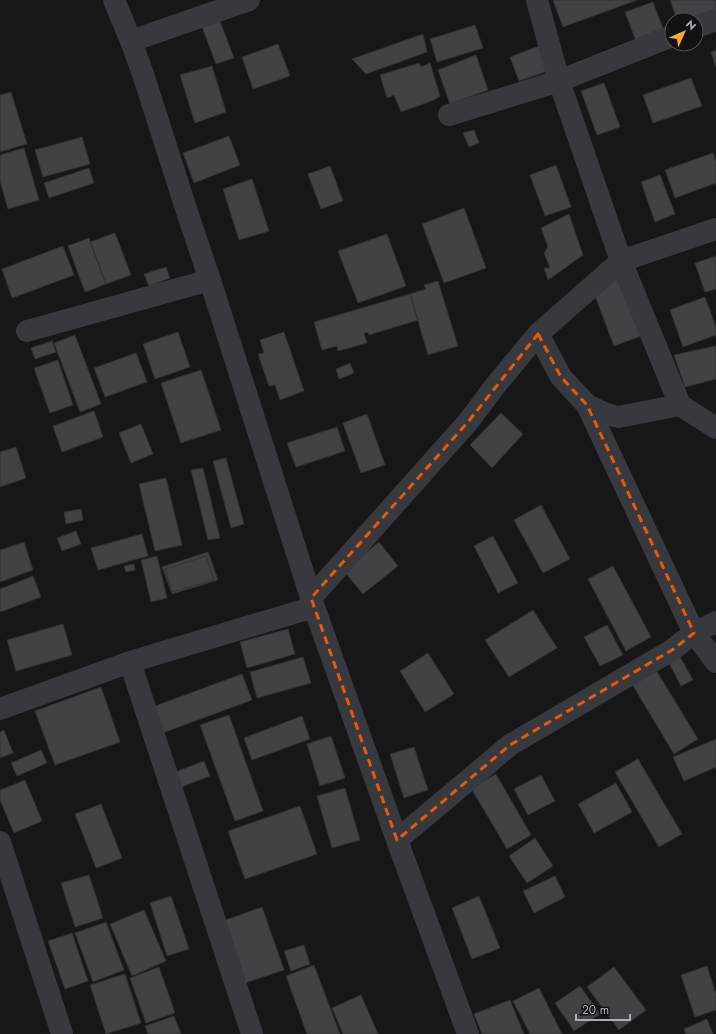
<svg xmlns="http://www.w3.org/2000/svg" width="716" height="1034" font-family="Jost,sans-serif">
	<style>
		.building { fill: #414246; stroke: #313135 }
		.lines { fill: none; stroke-linecap: round; stroke-linejoin: round }
		.minor { stroke: #37393e; stroke-width: 22 }
		.marked { fill: none; stroke: #e8590c; stroke-width: 3; stroke-dasharray: 8 5; stroke-linejoin: round }
	</style>
	<rect width="100%" height="100%" fill="#171719"/>
	<path class="building" d="M553,0H637L563,27Z
		M670,0H716V12L691,20H677Z
		M653,2L665,34L637,44L625,12Z
		M217,13L234,58L216,64L199,19Z
		M475,25L483,48L437,62L430,39Z
		M423,34L427,52L366,74L352,59Z
		M278,44L290,76L253,89L242,57Z
		M542,45L551,70L519,81L510,57Z
		M716,50V67L711,52Z
		M476,55L488,90L450,104L438,70Z
		M419,63L421,67L430,63L440,96L434,100L401,112L394,95L387,98L380,75Z
		M212,66L226,112L195,123L180,75Z
		M691,78L702,106L653,123L643,95Z
		M604,83L620,127L597,135L581,91Z
		M11,92L27,144L0,152V95Z
		M474,130L479,143L469,147L463,133Z
		M229,136L240,165L194,183L183,153Z
		M82,137L90,164L43,177L35,150Z
		M24,148L39,200L8,209L0,181V155Z
		M713,153L716,162V183L675,198L665,170Z
		M556,165L571,207L545,216L530,175Z
		M330,166L343,201L321,209L308,174Z
		M89,168L94,183L49,198L44,183Z
		M660,175L675,214L655,222L641,182Z
		M252,179L269,231L239,240L223,189Z
		M464,208L486,268L444,283L422,224Z
		M569,214L583,255L548,280L544,268H550L544,253L548,247L541,228Z
		M115,233L131,275L106,284L90,242Z
		M387,234L406,286L358,303L338,251Z
		M89,238L106,284L85,292L68,246Z
		M63,246L74,275L12,298L2,269Z
		M716,256V289L705,292L695,263Z
		M166,267L170,278L149,286L144,274Z
		M622,277L644,335L614,346L592,288Z
		M438,281L458,346L428,355L410,294L426,289L424,285Z
		M410,294L418,320L369,335L368,332L364,333L367,343L338,351L337,346L322,350L314,322Z
		M705,297L716,327V335L683,347L670,310Z
		M178,332L190,367L155,379L143,344Z
		M284,332L304,391L280,400L275,385L269,386L258,354L264,353L260,340Z
		M75,335L101,404L80,412L54,343Z
		M52,341L56,352L35,359L31,348Z
		M716,346V379L685,387L674,355Z
		M136,353L147,382L105,397L94,368Z
		M58,360L73,405L50,413L34,368Z
		M350,363L354,373L339,379L336,369Z
		M201,370L221,430L181,443L161,383Z
		M94,411L103,437L62,452L53,426Z
		M501,413L523,434L492,468L470,445Z
		M367,414L385,465L361,473L343,423Z
		M141,424L153,454L131,463L119,433Z
		M337,427L345,451L296,467L287,443Z
		M16,447L26,478L0,487V452Z
		M226,458L244,524L231,528L213,461Z
		M203,468L220,538L208,540L191,470Z
		M166,478L182,545L155,551L139,484Z
		M541,505L570,559L543,573L514,520Z
		M81,509L83,520L66,524L64,512Z
		M76,531L81,544L62,551L57,538Z
		M142,534L148,556L98,570L91,548Z
		M493,536L518,583L498,593L474,546Z
		M24,542L33,570L0,582V550Z
		M379,542L398,566L363,594L344,571Z
		M208,552L218,580L172,594L162,567Z
		M157,556L167,598L151,602L141,560Z
		M206,556L214,580L172,592L165,569Z
		M134,564L135,570L126,572L124,566Z
		M613,566L651,637L626,651L588,579Z
		M33,576L41,597L0,612V589Z
		M533,610L557,648L509,677L485,640Z
		M63,624L72,655L16,671L7,640Z
		M607,625L623,655L600,666L584,637Z
		M288,629L295,654L247,668L240,642Z
		M428,653L454,694L425,712L400,671Z
		M679,655L693,680L681,686L668,661Z
		M303,657L311,683L257,698L250,672Z
		M653,665L698,739L674,754L629,679Z
		M242,674L252,700L157,735L147,709Z
		M101,687L120,742L55,765L35,711Z
		M229,715L263,811L235,821L200,725Z
		M302,716L310,739L252,760L244,738Z
		M4,730L13,753L0,758V732Z
		M331,736L345,778L320,786L307,744Z
		M716,739V767L684,781L673,757Z
		M414,747L428,790L404,798L390,754Z
		M41,750L47,763L17,776L11,763Z
		M638,759L682,834L659,847L615,772Z
		M204,761L210,776L176,789L170,774Z
		M496,774L531,835L507,849L471,788Z
		M541,775L555,801L528,815L514,789Z
		M25,780L42,821L14,833L0,800V790Z
		M616,783L632,812L594,833L578,804Z
		M345,788L360,840L332,848L317,796Z
		M101,804L122,858L96,868L75,814Z
		M300,806L317,854L245,879L228,831Z
		M535,838L553,866L527,883L509,856Z
		M89,875L103,918L75,927L61,883Z
		M555,876L565,897L534,913L523,891Z
		M171,896L189,949L167,956L150,903Z
		M479,896L500,948L472,959L452,908Z
		M262,907L284,970L242,984L220,922Z
		M144,910L166,961L132,976L110,924Z
		M106,922L124,970L93,982L75,933Z
		M72,933L88,981L65,989L48,941Z
		M304,945L310,964L291,971L284,951Z
		M314,965L340,1034H307L286,976Z
		M707,966L716,994V1010L695,1017L681,975Z
		M159,967L175,1013L146,1023L130,978Z
		M614,967L646,1010L619,1030L587,987Z
		M125,974L141,1023L106,1034L90,985Z
		M580,986L600,1014L574,1031L555,1003Z
		M539,988L562,1034H530L513,1001Z
		M361,995L378,1034H343L332,1008Z
		M510,1000L524,1034H482L474,1014Z
		M174,1016L181,1034H148L145,1026Z
		M707,1019L713,1034H686L684,1029Z"/>
	<g class="lines">
		<path class="minor" d="M114,0L131,41
			M249,0L131,41L143,74L189,218L210,280L314,607L397,840L468,1034
			M537,0L559,81L621,261L680,405
			M696,27L716,20
			M449,115L559,81L672,36
			M27,331L210,280
			M538,334L561,377L587,405L604,413L618,417L680,405L716,428
			M587,405L694,633L716,622
			M311,598L468,422L495,386L538,334L621,261L716,229
			M130,662L252,1034
			M0,709L130,662L314,607
			M397,840L510,745L672,650L694,633L716,662
			M0,842L62,1034"/>
	</g>
	<path class="marked" d="M538,334L561,377L587,405L694,633L672,650L510,745L397,840L311,598L468,422Z"/>
	<g transform="translate(684 32) rotate(45)"><circle r="19" fill="#121214" stroke="#4e5156"/>
	<path d="M0-3L7 15L0 10L-7 15Z" fill="#faa72d"/>
	<text y="-6" font-size="11" font-weight="bold" text-anchor="middle" fill="#a8afb9">N</text>
	</g>
	<path d="M576 1014v6h54v-6" fill="none" stroke="#a8afb9" stroke-width="2"/>
	<text x="582" y="1014" font-size="12" fill="#a8afb9" stroke="#121214" stroke-width="3" paint-order="stroke">20 m</text>
</svg>
